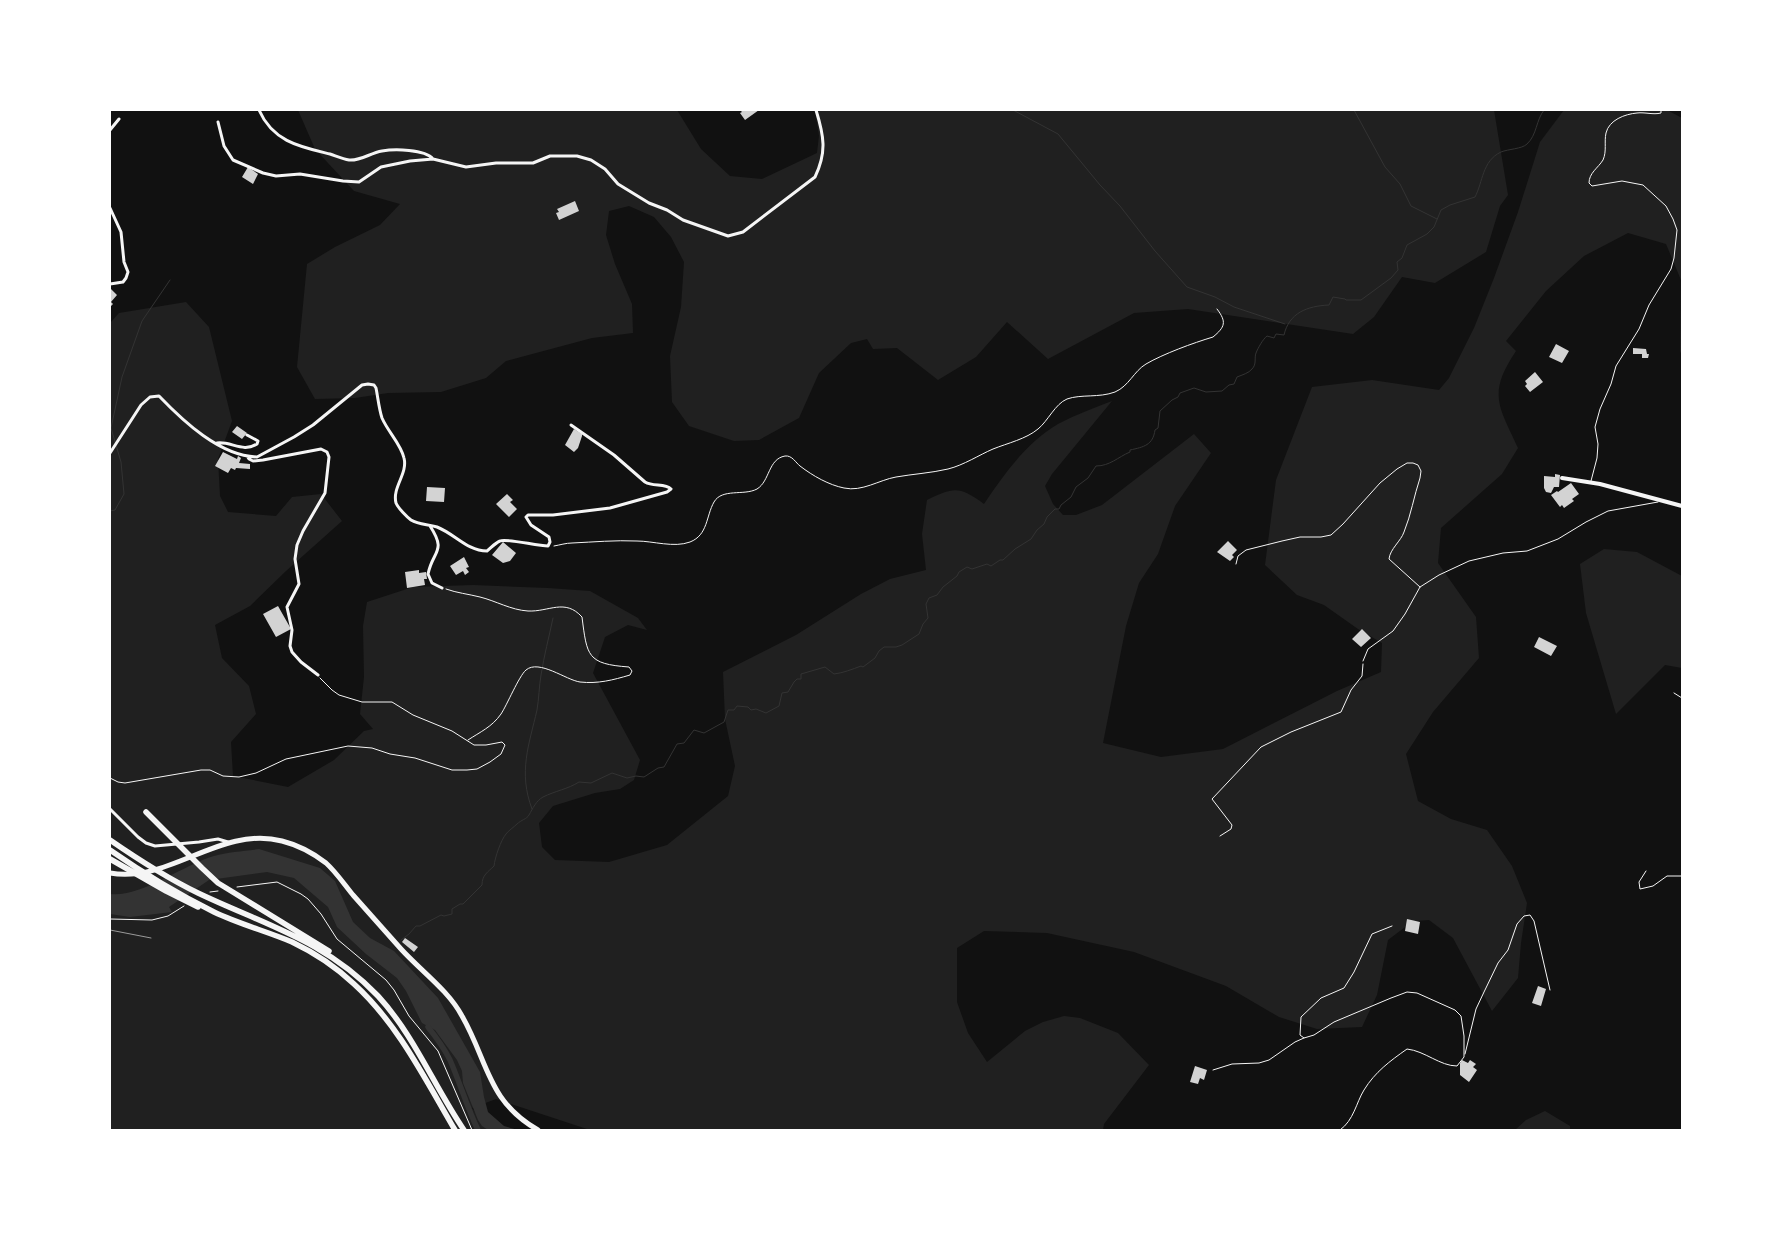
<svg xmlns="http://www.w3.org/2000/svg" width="1792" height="1240" font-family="'Fira Sans Condensed',sans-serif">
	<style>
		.green { fill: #202020 }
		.water { fill: #333 }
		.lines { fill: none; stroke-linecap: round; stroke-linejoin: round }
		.stream { stroke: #333; stroke-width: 1 }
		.canal { stroke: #333; stroke-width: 5.5 }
		.building { fill: #d3d3d3 }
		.path { stroke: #f5f5f5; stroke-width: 1 }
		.service { stroke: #f5f5f5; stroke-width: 1 }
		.minor { stroke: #f5f5f5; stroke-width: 3 }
		.tertiary { stroke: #f5f5f5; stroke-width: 4 }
		.trunk { stroke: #f5f5f5; stroke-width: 5 }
		.motorway { stroke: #f5f5f5; stroke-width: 5.5 }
		.rail { stroke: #9a9a9a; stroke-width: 1 }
	</style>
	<rect width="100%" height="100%" fill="#111"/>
	<path class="green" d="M298,110H677L701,149L730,176L762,179L817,153L819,136L815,110H1494L1508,195L1500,206L1486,252L1435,283L1402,277L1374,317L1353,334L1188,309L1134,313L1048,359L1007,322L976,357L938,380L897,348L873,349L867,339L851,343L819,373L799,418L759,440L734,441L689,426L672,402L670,356L681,307L684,262L671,237L654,217L629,206L609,211L606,235L615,264L632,304L633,333L592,338L506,361L486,378L441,392L388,393L355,398L315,399L297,367L307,264L335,247L380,225L400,204L354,191L315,149Z
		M1564,110H1667L1682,118V356L1680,351L1681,280L1666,244L1628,233L1584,256L1546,291L1506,341L1516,351C1487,394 1499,406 1518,448L1502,474L1441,528L1438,563L1476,617L1479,658L1433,712L1406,754L1418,801L1451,819L1487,830L1512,866L1527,903L1521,943L1518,978L1492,1011L1453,938L1429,920L1413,921L1388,940L1377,995L1362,1027L1317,1029L1279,1017L1226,986L1134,952L1047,933L984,931L957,948V1002L968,1033L987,1062L1025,1031L1043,1022L1064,1016L1080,1018L1118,1033L1149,1065L1104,1124L1103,1130H590L496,1099L472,1108L489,1130H110V323L119,313L186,302L209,327L232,421L218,459L220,496L228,512L276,516L292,497L321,494L342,521L286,571L250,606L215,625L222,658L249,686L256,714L231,742L233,776L288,787L334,760L364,731L373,729L360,714L364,677L363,626L367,602L413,587L473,585L548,588L590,591L638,618L647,630L628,625L605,637L593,673L640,760L634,780L620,789L595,793L553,806L539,823L542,847L555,860L609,862L667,845L728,796L735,766L725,719L723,672L796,635L861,594L890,579L926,570L922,534L927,500C954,487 959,486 984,504C1004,474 1026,443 1058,424C1075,415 1094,408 1112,401L1052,474L1045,486L1053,504L1063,515H1076L1102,505L1194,434L1211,453L1175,506L1158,554L1139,583L1126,626L1103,743L1161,757L1223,749L1337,691L1381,672L1382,643L1358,629L1324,605L1297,595L1265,565L1276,480L1312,387L1372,380L1439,390L1449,378L1474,328L1494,278L1518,212L1540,142Z
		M1604,549L1637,552L1682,576V668L1665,665L1616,714L1586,613L1580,564Z
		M1545,1111L1570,1126V1130H1515L1526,1120Z"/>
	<path class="water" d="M259,849L320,868L335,881L353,922L370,938L394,951L438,998L480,1072L484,1097L488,1112L504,1126L518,1130H488L482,1126L478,1120L463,1083L462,1071L457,1060L435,1030L422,1023L406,991L397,978L366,954L337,927L328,907L294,878L267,872L209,880L169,907L172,912L130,917L110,914V894C140,898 183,865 214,856C228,852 244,851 259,849Z"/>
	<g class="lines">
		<path class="stream" d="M1013,110L1058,134L1100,185L1120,206L1155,251L1187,287L1215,297L1234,307L1285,324
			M1354,110L1385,167L1400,184L1411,206L1437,219
			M110,511L115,510L124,494L121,462L111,428L122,377L142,321L170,280
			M532,809C518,772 529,745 537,710C539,698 539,687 541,675C544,656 549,637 553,618
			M401,940L409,934L416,926H420L441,915L444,916L452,914V909L460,904H463L482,885C482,875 488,872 494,866C495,857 501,840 506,834C508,831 514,827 517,824C521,820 527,819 529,815C533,808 536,801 543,797C555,791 568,789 579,782L591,783L612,773L627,778L636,776L644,777L658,768L664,767L677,744L684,743L694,730L704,733L724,722L728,710H734L737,706L748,707L751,710L756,709L766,713L779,706L782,693L788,692L794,682L797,679H801V674L825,667L834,674C843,673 853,669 861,666L863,667L875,658L879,651L884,647H896L902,645L919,634L923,624L928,618L926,604L929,598L937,595L943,587L957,576L959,572L967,567L972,569L987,564L991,566L1000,560H1003L1015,549L1031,539L1037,530L1044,524L1047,517L1055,509H1059L1061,505L1071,497L1076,487L1088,478L1096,466C1110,466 1118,457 1130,452V450C1144,447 1153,445 1155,430L1158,428L1160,411L1172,400L1178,397L1180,393L1194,388L1206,392L1222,391L1229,385L1234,384L1237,377C1242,375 1249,373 1252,369C1257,364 1254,358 1256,353C1258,348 1263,339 1267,336L1274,338L1276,334L1284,335C1289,313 1307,306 1329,305L1333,297L1345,299L1346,300H1361L1391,278L1398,270L1397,262L1402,258L1407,245L1427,234L1434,227L1441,210L1450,205L1475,197C1483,182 1482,161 1501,152C1508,149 1522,149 1527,144C1537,135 1536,120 1544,110"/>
		<path class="canal" d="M428,1027C436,1037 444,1048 450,1060C460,1083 467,1107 478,1130"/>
	</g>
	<path class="building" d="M740,110H759L745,120L740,113L742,112Z
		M248,167L258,174L253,184L242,177Z
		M575,201L579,211L559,220L556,213L559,212L557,209Z
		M110,288L117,295L111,302L113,304L110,307Z
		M1556,344L1569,351L1562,363L1549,357Z
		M1633,348L1646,349L1647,354H1649L1648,358H1642V354H1633Z
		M1535,372L1543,382L1530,392L1525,386L1527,384L1525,381Z
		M237,426L247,433L242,439L232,432Z
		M574,429L582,434V436L578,448L574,452L565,445Z
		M223,452L237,459L238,456L241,458L239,463L250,464V469L236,468L235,470L231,468L228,473L215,466Z
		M1555,474L1560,475L1559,487H1554L1551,493L1546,492L1544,488V476L1555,477Z
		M1571,483L1579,494L1572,499L1574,501L1564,508L1562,505L1560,507L1551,495L1557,491L1558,492Z
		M427,487L445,488L444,502L426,501Z
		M507,494L513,500L510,502L517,509L509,517L496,504Z
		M1228,541L1237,550L1232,555L1234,557L1230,561L1217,552Z
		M503,542L516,553L510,561L503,563L492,555Z
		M464,557L469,567L466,568L469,572L465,575L463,571L456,575L450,566Z
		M419,570V573L426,572L427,579H424L425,585L407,588L405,572Z
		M278,606L291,629L276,637L263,614Z
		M1362,629L1371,638L1361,647L1352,639Z
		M1539,637L1557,646L1551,656L1534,647Z
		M1407,919L1420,922L1418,934L1405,931Z
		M405,938L418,947L414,952L402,942Z
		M1538,986L1546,989L1541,1006L1532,1003Z
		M1462,1060L1468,1063L1470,1060L1476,1064L1473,1067L1477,1070L1469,1082L1460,1075V1063Z
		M1195,1066L1207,1070L1204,1080L1200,1078L1198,1084L1190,1082Z"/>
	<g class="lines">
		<path class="path" d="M554,546C560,545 566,543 572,543C594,542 615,540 637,541C653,541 674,548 690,542C708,535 706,516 714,502C722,488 744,496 757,489C770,481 768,459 785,456C792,455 796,463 800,466C813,476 829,485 844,488C862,492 879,480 896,477C913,474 931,473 948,469C964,465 979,455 993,449C1008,443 1026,439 1038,429C1048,421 1055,404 1067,399C1081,394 1099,398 1115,392C1129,386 1134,371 1146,364C1163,354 1193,343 1213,337C1225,327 1227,322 1217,309
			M446,589C457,593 468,594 480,597C496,601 511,610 528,611C549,612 565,598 582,617C587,656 587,664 629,667L632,671L630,675C613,680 598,684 580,682C566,680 539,659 526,670C519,676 507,705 501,714C492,727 480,732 468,740
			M110,778L118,782L125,783L201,770H210L223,776L239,777L256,773L286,759L348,746L372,748L390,754L415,758L452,770H467L477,769L490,762L501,754L505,745L502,742L486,745H474L452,731L413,715L392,702H362L339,695L332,690L320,678
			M1220,836L1231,829L1232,825L1212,799L1261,747L1291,732L1341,712L1351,690L1362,676L1363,664
			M237,887L277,882L301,894L308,899L321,914L337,939L386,980L394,990L409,1016L438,1051L472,1130
			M210,892L218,891
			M110,919L152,920L168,916L184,906"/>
		<path class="service" d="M1591,481L1597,458L1598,444L1595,427L1600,409L1611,384L1616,366L1639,329L1649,305L1671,269L1674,258L1677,230L1673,219L1666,206L1643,185L1622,181L1592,186L1589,183C1589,173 1598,168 1603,160C1607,151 1604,142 1606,133C1609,120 1625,114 1637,113C1645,112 1653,115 1661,113V110
			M1236,564L1238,556L1246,550L1282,541L1300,537H1321L1331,535L1343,524L1380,483L1397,469L1407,463H1413L1418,465L1421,471L1420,478C1414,496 1411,515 1404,532C1401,541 1390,549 1389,559L1420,587
			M1363,661L1368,649L1393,631L1405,614L1420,587L1439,575L1469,561L1503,553L1527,551L1558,539L1586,522L1608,511L1658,502
			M1674,693L1682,698
			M1646,871L1639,882L1640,889L1653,886L1667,876H1682
			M1465,1054L1476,1009L1484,992L1498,963L1508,950L1517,924L1524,916L1530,915L1534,921L1550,990
			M1213,1070L1232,1064L1259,1063L1269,1060L1295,1042L1304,1038
			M1340,1130C1354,1120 1356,1103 1364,1090C1375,1072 1390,1061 1407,1049C1425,1051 1440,1066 1457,1066L1464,1057V1036L1461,1016L1455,1010L1417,993L1407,992L1391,998L1334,1022L1314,1035L1304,1038L1300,1035L1301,1017L1321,998L1344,988L1354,972L1372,934L1392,926"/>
		<path class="minor" d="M259,110C273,142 301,147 330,154C336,156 343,159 349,160C361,161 370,153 382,151C394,149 425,149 433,159
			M218,122L224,146L233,160L263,173L276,176L300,174L343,181L359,182L381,167L410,161L433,159L466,167L496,163H533L550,156H577L591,160L605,169L618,184L649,203L667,210L683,220L728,236L743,232L815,177C827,152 824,136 816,110
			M110,130L119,119
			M110,208L121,232L124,262L128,272L126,278L123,282L110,284
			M217,443C231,441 243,453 257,444L258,441L247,435
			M110,453L141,405L150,397L159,396C183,421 220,456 257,457L294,437L313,425L362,385L368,384L374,385L376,388C378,398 379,409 382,418C388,432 401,444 404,458C408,474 392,487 396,503C398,508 407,517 411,520C419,525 428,524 437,527C455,534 467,551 487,551C491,548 495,543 500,541C506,538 537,546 548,546L550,542L549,537L531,525L526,517L528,515H553L610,508L667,492L671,489C665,483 653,487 645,482L614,455L571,425
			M247,456L249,459L253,461L263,460L321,449L327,452L329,457L325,493L303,531L297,545L295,559L299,584L287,607L292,630L290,646L292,652L301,662L318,675
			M430,526C447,552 433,550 428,574L432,583L442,588
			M110,809L138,837L146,843L155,846L199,842L218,839L228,842"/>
		<path class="tertiary" d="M1562,478L1600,484L1682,506"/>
		<path class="trunk" d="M110,873C169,884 220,825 282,841C298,845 313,853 326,863C336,872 344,884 353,895C369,913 385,931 401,949C421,971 448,990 462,1016C488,1061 487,1101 538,1130"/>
		<path class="motorway" d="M146,812L202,868L218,883L329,951
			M110,840C139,860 167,878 198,893C265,925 325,940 378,996C414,1035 434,1086 464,1130
			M110,850C143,873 178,894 214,912C239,924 266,931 292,942C313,952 337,968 354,984C398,1024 425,1079 455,1130
			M110,859L166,891L198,907"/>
		<path class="rail" d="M110,930L151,938"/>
	</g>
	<rect width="1792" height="1240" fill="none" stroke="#ffffff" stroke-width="222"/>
</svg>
